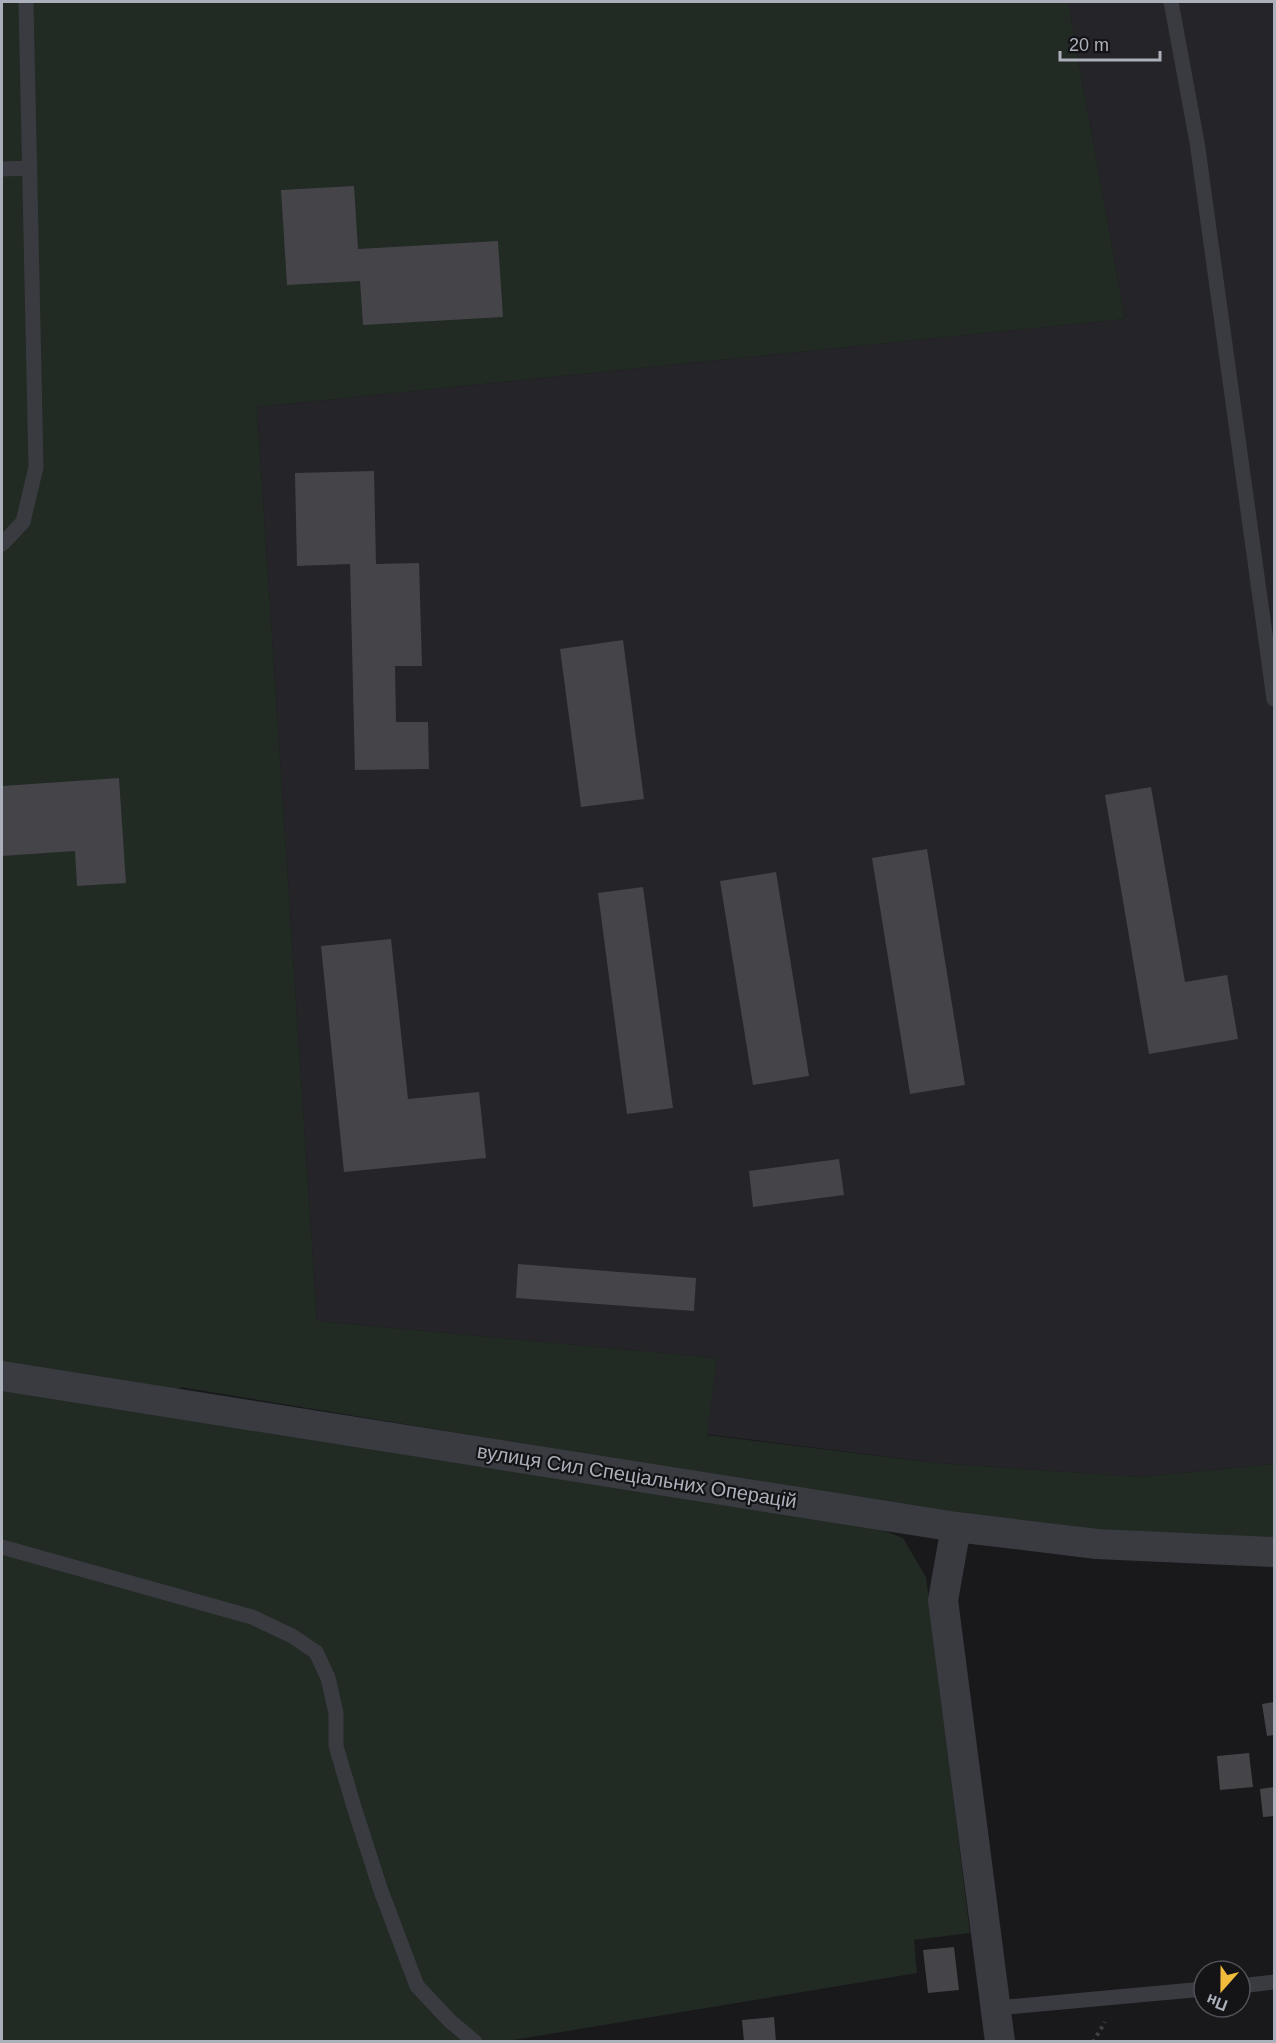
<svg xmlns="http://www.w3.org/2000/svg" width="1276" height="2043" font-family="Arial,sans-serif">
	<style>
		.built { fill: #252529 }
		.green { fill: #212a23 }
		.building { fill: #444449 }
		.lines { fill: none; stroke-linecap: round; stroke-linejoin: round }
		.path { stroke: #404248; stroke-width: 4; stroke-dasharray: 3 4.5; stroke-linecap: butt }
		.lane { stroke: #3a3b41; stroke-width: 15 }
		.street { stroke: #3a3b41; stroke-width: 30 }
		.labels { text-anchor: middle; stroke-width: 4.5; stroke-linejoin: round; paint-order: stroke }
		.street-label { font-size: 20px; fill: #acb0bb; stroke: #141417 }
	</style>
	<rect width="100%" height="100%" fill="#19191c"/>
	<path class="built" d="M1068,2H1274V1464L1140,1477L937,1463L706,1434L717,1358L317,1321L257,407L1125,319Z"/>
	<path class="green" d="M2,2H1068L1125,319L257,407L317,1321L717,1358L707,1435L937,1463L1140,1477L1274,1464V1539L1096,1533L938,1512L180,1387V1403L2,1376Z
		M2,1389L856,1520L903,1538L926,1577L970,1933L914,1940L917,1973L507,2041H2Z"/>
	<path class="building" d="M354,186L358,249L498,241L503,317L363,325L360,281L287,285L281,190Z
		M374,471L376,564L419,563L422,666H395L396,722H428L429,769L355,770L350,564L297,566L295,473Z
		M623,640L644,799L581,807L560,649Z
		M119,778L126,883L77,886L75,851L2,856V786Z
		M1151,787L1185,982L1227,975L1238,1039L1149,1054L1105,795Z
		M927,849L965,1085L910,1094L872,858Z
		M776,872L809,1076L753,1085L720,881Z
		M643,887L673,1108L627,1114L598,893Z
		M391,939L408,1099L479,1092L486,1158L344,1172L321,946Z
		M839,1159L844,1195L753,1207L749,1171Z
		M518,1264L696,1278L694,1311L516,1298Z
		M1274,1702V1735L1267,1736L1262,1704Z
		M1249,1753L1253,1787L1220,1790L1217,1756Z
		M1274,1787V1816L1263,1817L1260,1789Z
		M954,1947L959,1990L928,1993L923,1950Z
		M774,2017L776,2042H744L742,2020Z"/>
	<g class="lines">
		<path class="path" d="M1093,2042L1105,2022"/>
		<path class="lane" d="M1171,2L1197,142L1274,699
			M2,169L30,168
			M2,544L23,522L36,467L26,2
			M2,1547L252,1617L292,1636L316,1652L328,1678L336,1713V1746L354,1807L381,1891L417,1986L450,2021L475,2042
			M1240,1986L1274,1982
			M996,2008L1204,1989"/>
		<path class="street" d="M2,1376L956,1527L1097,1544L1274,1552
			M956,1527L943,1600L1000,2042"/>
	</g>
	<g class="labels">
		<g class="street-label">
			<text transform="translate(637 1476) rotate(9)" y="7">вулиця Сил Спеціальних Операцій</text>
		</g>
	</g>
	<rect width="1276" height="2043" fill="none" stroke="#acb0bb" stroke-width="6"/>
	<g transform="translate(1222 1989) rotate(201)"><circle r="28" fill="#141417" stroke="#515259" stroke-width="1.5"/>
	<path d="M0-4.5L10 22L0 15L-10 22Z" fill="#f1bc3c"/>
	<text y="-9" font-size="16" font-weight="bold" text-anchor="middle" fill="#acb0bb">Пн</text>
	</g>
	<path d="M1060 51v9h100v-9" fill="none" stroke="#acb0bb" stroke-width="3"/>
	<text x="1069" y="51" font-size="18" fill="#acb0bb" stroke="#141417" stroke-width="4.5" paint-order="stroke">20 m</text>
</svg>
